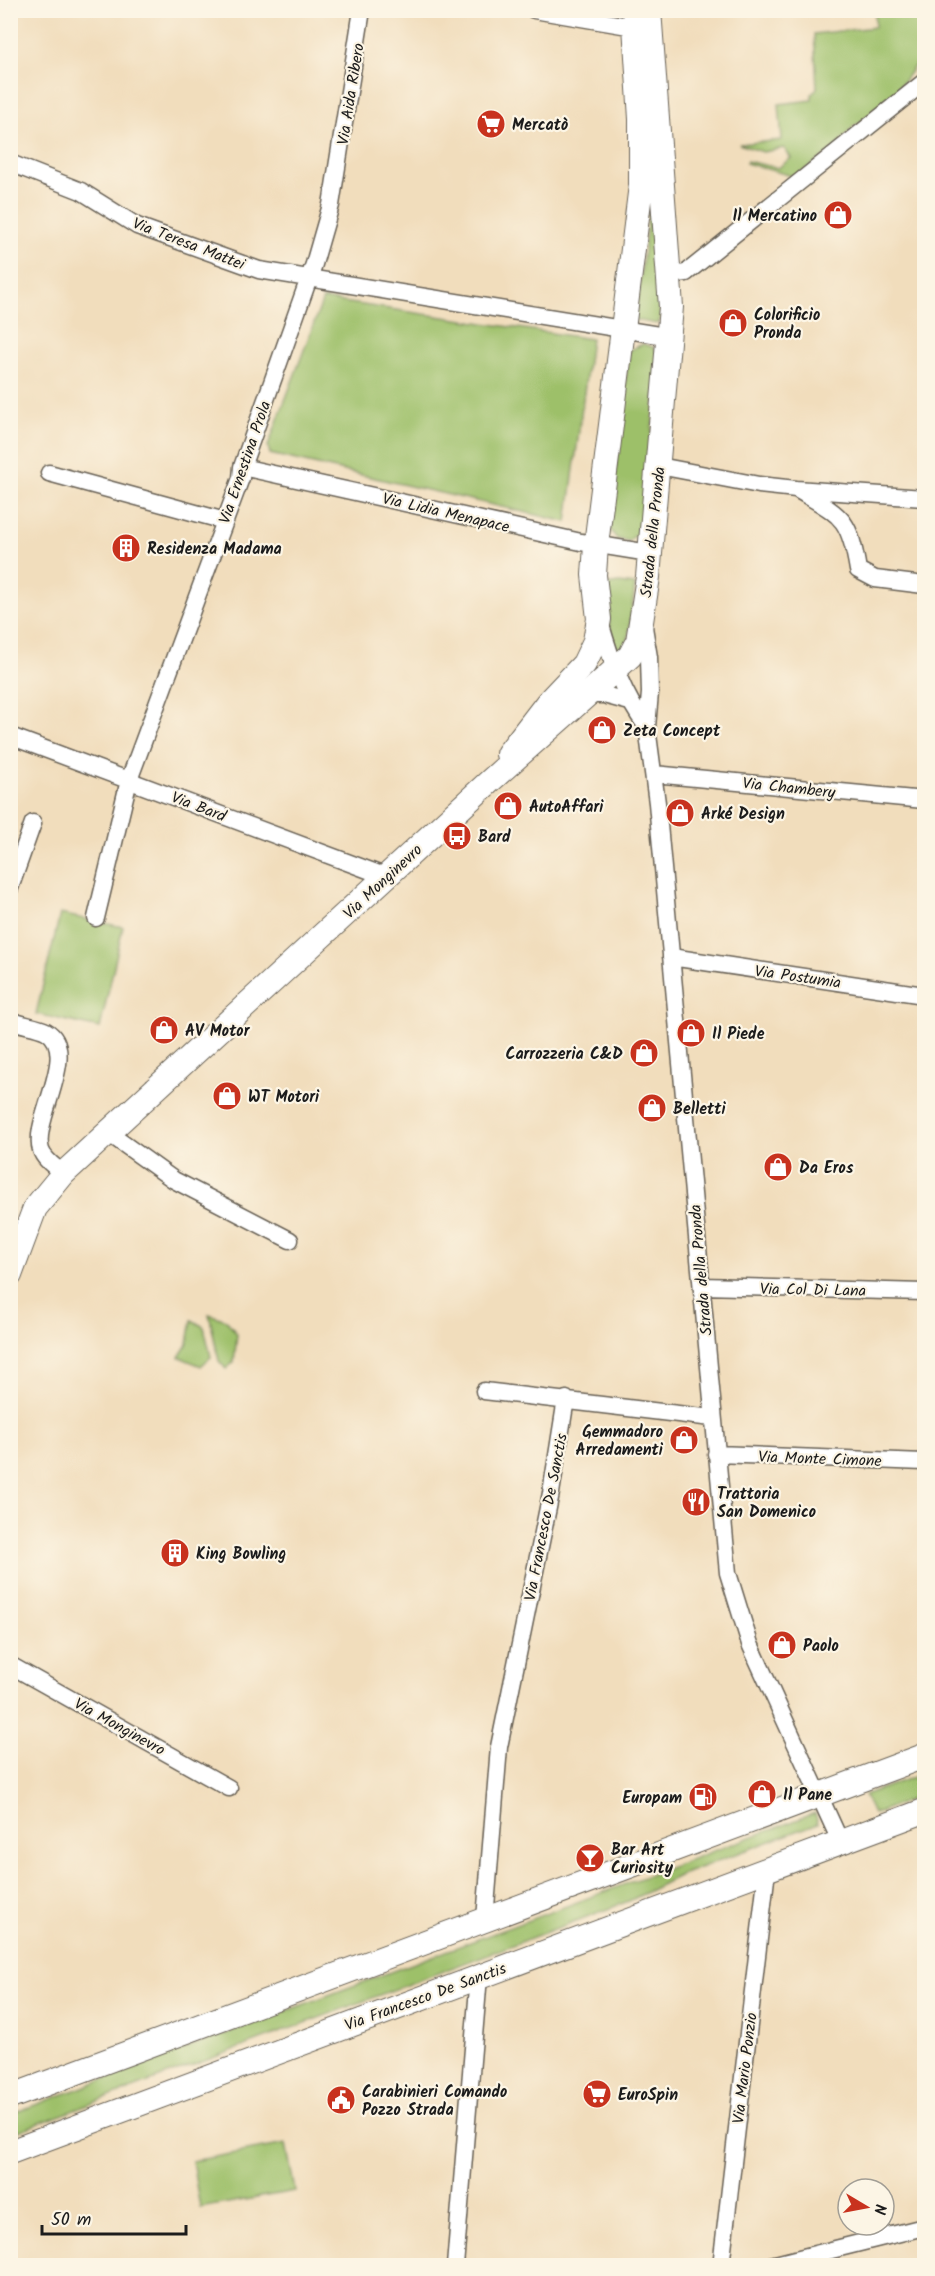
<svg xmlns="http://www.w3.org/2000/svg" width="935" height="2276" font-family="Kalam,sans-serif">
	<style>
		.green { fill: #9dc069; stroke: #5c6e42; stroke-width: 1.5 }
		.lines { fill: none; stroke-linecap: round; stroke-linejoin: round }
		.street-casing { stroke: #676054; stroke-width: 19 }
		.secondary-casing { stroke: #676054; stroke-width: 26 }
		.street { stroke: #fff; stroke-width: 16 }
		.secondary { stroke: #fff; stroke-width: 24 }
		.labels { text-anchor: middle; stroke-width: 4.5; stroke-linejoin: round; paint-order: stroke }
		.street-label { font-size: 16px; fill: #1c1c1c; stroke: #fcf5e5 }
		.poi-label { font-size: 16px; font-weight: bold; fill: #1c1c1c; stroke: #fcf5e5; text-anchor: start }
	</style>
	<rect width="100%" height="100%" fill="#fcf5e5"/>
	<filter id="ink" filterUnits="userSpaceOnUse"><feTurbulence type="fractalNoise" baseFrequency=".0167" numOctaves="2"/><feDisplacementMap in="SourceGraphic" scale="12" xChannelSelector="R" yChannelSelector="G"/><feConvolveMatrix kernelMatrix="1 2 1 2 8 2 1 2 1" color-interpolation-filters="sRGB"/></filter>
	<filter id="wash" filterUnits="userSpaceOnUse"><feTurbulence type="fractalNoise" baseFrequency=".008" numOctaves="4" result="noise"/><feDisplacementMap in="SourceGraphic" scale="24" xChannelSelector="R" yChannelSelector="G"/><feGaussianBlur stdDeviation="1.35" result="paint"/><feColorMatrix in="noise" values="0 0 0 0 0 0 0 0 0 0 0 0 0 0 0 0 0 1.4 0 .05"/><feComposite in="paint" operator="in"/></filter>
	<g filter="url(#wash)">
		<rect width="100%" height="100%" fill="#f1ddbc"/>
		<path class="green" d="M891,10L924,11V53L888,103L853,127L834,149L795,177L746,163L747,161L778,168L791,158L784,148L763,152L739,144L782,140L779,104L812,100V94L817,88L814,34L875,27V13Z
			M655,162L660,321L657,324L635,320Z
			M323,299L591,339L567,522L270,454L268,446Z
			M643,344L653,347L659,355L643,528L629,541L617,539L609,528L629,350Z
			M619,583L635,585L627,648L613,654L605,585Z
			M60,914L123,927L100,1028L36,1014Z
			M209,1314L226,1320L237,1334L234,1362L226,1369L219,1361Z
			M192,1320L204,1327L211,1357L201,1366L179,1357L188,1343Z
			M924,1773V1795L873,1814L864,1795Z
			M815,1813L818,1823L681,1875L629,1901L11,2134V2114Z
			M286,2144L295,2191L200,2208L192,2161Z"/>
	</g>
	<g filter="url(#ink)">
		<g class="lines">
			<g class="street-casing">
				<path id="street" d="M534,10L634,27
					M10,163L81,191L137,226L259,270L671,337
					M670,275L686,273L924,82
					M659,466L759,485L796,489
					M242,467L581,542L649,553
					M49,473L225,521
					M924,498L796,489C841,516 849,515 858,570L875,579L924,585
					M600,622C611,660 623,695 647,727
					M644,627L649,657L650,693L647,727L657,803L728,1573L750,1644L841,1843
					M587,695H604L630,702
					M10,736L387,877
					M654,774L924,800
					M10,888L33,823
					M96,918L129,780L241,478L242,467L314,264L331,205L362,10
					M671,957L924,995
					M10,1020C21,1025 36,1026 46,1031C81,1051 31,1121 41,1150C44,1160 56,1167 63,1174
					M107,1132L174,1180L290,1240
					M702,1286L924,1292
					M484,1391L712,1418
					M716,1454L924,1462
					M10,1665L229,1788
					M485,1919L499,1747L551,1493L566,1399
					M455,2266L479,1976
					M721,2266L767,1870
					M767,2266L924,2227"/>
			</g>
			<g class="secondary-casing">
				<path id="secondary" d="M508,754L548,702L584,664L595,641L599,619L594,575L596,545L641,185V119L634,10
					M10,1275L35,1208L63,1174L490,781L587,695L630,656L638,641L648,577L671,307L649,10
					M10,2097L924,1756
					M10,2152L924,1811"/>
			</g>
			<use href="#street" class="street"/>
			<use href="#secondary" class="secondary"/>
		</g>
	</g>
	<defs>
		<g id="supermarket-disc" transform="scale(1.5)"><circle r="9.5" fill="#c8321e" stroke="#fcf5e5"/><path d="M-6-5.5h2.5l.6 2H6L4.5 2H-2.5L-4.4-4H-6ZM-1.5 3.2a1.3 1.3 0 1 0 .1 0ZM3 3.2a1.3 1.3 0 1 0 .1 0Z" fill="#fff"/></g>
		<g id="shop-disc" transform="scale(1.5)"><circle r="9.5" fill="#c8321e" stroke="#fcf5e5"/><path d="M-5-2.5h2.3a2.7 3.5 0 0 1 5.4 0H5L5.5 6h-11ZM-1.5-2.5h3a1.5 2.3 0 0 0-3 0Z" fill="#fff"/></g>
		<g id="building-disc" transform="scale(1.5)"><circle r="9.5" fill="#c8321e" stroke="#fcf5e5"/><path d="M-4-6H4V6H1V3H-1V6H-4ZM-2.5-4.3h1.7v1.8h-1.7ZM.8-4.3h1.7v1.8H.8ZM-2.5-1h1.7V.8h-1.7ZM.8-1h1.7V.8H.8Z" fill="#fff"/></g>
		<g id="bus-disc" transform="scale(1.5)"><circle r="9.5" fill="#c8321e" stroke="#fcf5e5"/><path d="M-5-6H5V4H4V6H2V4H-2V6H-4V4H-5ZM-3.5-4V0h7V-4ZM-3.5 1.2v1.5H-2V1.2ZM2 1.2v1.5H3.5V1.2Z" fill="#fff"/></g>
		<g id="restaurant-disc" transform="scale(1.5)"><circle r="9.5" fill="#c8321e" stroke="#fcf5e5"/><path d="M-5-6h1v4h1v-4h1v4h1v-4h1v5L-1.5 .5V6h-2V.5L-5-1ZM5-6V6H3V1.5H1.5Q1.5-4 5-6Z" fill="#fff"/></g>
		<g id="fuel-disc" transform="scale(1.5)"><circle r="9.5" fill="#c8321e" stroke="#fcf5e5"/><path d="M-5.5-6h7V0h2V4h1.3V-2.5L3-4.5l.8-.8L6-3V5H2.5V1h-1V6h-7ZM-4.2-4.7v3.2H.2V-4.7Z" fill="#fff"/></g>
		<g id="bar-disc" transform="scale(1.5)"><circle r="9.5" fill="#c8321e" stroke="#fcf5e5"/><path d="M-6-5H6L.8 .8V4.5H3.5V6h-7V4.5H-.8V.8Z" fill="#fff"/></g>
		<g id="civic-disc" transform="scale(1.5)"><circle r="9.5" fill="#c8321e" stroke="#fcf5e5"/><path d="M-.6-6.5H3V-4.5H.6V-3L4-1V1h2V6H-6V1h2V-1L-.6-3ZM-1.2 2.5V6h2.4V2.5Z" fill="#fff"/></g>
	</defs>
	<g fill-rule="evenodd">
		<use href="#supermarket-disc" x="491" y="124"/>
		<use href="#shop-disc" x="838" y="215"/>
		<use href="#shop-disc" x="733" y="323"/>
		<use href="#building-disc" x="126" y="548"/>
		<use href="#shop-disc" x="602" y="730"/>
		<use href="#shop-disc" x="508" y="806"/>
		<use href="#shop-disc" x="680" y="813"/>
		<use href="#bus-disc" x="457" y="836"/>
		<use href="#shop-disc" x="164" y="1030"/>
		<use href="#shop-disc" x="691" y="1033"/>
		<use href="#shop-disc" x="644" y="1053"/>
		<use href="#shop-disc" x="227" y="1096"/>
		<use href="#shop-disc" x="652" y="1108"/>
		<use href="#shop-disc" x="778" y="1167"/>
		<use href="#shop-disc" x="684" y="1440"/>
		<use href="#restaurant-disc" x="696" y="1502"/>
		<use href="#building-disc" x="175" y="1553"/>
		<use href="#shop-disc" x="782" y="1645"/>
		<use href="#shop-disc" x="762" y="1794"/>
		<use href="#fuel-disc" x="703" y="1797"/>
		<use href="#bar-disc" x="590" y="1858"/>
		<use href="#supermarket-disc" x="597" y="2094"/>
		<use href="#civic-disc" x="341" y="2100"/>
	</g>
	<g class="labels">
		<g class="street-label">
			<text transform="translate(350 94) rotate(-81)" y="6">Via Aida Ribero</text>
			<text transform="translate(189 243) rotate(21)" y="6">Via Teresa Mattei</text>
			<text transform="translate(244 462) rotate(-71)" y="6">Via Ernestina Prola</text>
			<text transform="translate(446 512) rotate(13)" y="6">Via Lidia Menapace</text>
			<text transform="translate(652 532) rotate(-84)" y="6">Strada della Pronda</text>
			<text transform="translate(789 787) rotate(6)" y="6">Via Chambery</text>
			<text transform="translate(199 806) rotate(21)" y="6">Via Bard</text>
			<text transform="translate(382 881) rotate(-43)" y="6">Via Monginevro</text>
			<text transform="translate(798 976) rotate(8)" y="6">Via Postumia</text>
			<text transform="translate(700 1270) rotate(-95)" y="6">Strada della Pronda</text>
			<text transform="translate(813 1289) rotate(1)" y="6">Via Col Di Lana</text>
			<text transform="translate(820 1458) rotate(2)" y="6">Via Monte Cimone</text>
			<text transform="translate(545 1517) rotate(-79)" y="6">Via Francesco De Sanctis</text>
			<text transform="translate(120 1726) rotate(29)" y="6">Via Monginevro</text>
			<text transform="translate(425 1996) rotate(-20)" y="6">Via Francesco De Sanctis</text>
			<text transform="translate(744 2068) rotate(-83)" y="6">Via Mario Ponzio</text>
		</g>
		<g class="poi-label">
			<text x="512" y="130">Mercatò</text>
			<text x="817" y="221" text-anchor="end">Il Mercatino</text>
			<text x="754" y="320">Colorificio<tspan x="754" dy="18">Pronda</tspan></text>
			<text x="147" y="554">Residenza Madama</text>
			<text x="623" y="736">Zeta Concept</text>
			<text x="529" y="812">AutoAffari</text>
			<text x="701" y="819">Arké Design</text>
			<text x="478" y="842">Bard</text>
			<text x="185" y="1036">AV Motor</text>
			<text x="712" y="1039">Il Piede</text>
			<text x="623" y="1059" text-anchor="end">Carrozzeria C&amp;D</text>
			<text x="248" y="1102">WT Motori</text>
			<text x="673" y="1114">Belletti</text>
			<text x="799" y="1173">Da Eros</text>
			<text x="663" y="1437" text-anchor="end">Gemmadoro<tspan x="663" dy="18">Arredamenti</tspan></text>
			<text x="717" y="1499">Trattoria<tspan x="717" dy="18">San Domenico</tspan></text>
			<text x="196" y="1559">King Bowling</text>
			<text x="803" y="1651">Paolo</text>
			<text x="783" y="1800">Il Pane</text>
			<text x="682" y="1803" text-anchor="end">Europam</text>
			<text x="611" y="1855">Bar Art<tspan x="611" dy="18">Curiosity</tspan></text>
			<text x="362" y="2097">Carabinieri Comando<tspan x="362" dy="18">Pozzo Strada</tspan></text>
			<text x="618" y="2100">EuroSpin</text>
		</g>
	</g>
	<rect width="935" height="2276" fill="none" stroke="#fcf5e5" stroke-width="36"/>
	<g transform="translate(866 2207) rotate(100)"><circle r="28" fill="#fcf5e5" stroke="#a29e95" stroke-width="1.5"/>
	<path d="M0-4.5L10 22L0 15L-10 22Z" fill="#c8321e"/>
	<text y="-9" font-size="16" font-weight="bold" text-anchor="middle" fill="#1c1c1c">N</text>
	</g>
	<path d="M42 2225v9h144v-9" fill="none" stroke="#1c1c1c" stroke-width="3"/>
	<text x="51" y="2225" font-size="18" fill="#1c1c1c" stroke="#fcf5e5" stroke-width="4.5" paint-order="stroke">50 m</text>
</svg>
